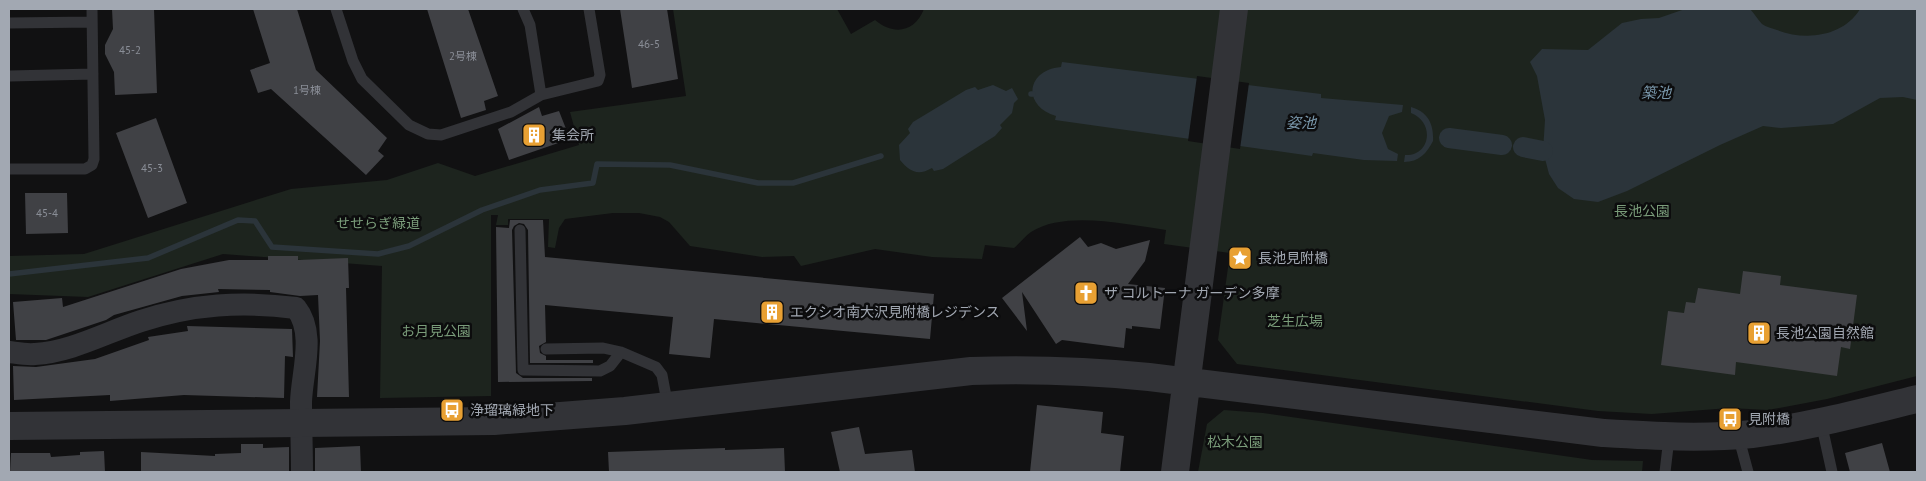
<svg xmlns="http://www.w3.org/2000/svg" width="1926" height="481" font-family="'PT Sans','Noto Sans JP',sans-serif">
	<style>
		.green { fill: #1d241e }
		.water { fill: #2b343a }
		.pier { fill: #111112 }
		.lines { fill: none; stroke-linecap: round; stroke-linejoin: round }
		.stream { stroke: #2b343a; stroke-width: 5.5 }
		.canal { stroke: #2b343a; stroke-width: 20 }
		.building { fill: #404145 }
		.service { stroke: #323337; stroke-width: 11 }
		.minor { stroke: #323337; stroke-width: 22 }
		.tertiary { stroke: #323337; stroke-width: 28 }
		.labels { text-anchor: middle; stroke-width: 5; stroke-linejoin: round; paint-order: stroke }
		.number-label { font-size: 11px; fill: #8a8e97 }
		.poi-label { font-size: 14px; fill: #a2a8b2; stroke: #0c0c0d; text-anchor: start }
		.park-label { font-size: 14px; fill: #7a9c7a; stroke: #0c0c0d }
		.water-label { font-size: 15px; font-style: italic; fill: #7a98ac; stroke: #0c0c0d }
	</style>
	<rect width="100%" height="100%" fill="#111112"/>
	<path class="green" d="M673,9H837L851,34L875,20C894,36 915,32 924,9H1917V376L1827,399L1768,410L1729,408L1652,414L1598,411L1237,364L1218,340L1230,253L1164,244L1166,230C1127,225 1066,210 1031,232C1025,236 1020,243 1014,248L985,245L982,259L932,257L875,249L801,266L794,256L762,257L690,246L669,222L660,217L639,213H613L565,219L559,228L555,248L548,247L549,219H508V225H496L498,215H491V396L380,398L382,266L223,254L88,297L9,294V256L84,254L291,189L387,180L438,163L475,176L579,145L570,112L686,96Z
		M1224,410L1263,413L1592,460L1643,461L1642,472H1198L1207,424Z"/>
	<path class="water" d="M1685,9H1750C1754,13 1758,20 1762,24C1766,27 1772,28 1777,30C1805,41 1843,37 1860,9H1917V100L1903,97L1880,98L1833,124L1781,128L1763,126L1720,145L1627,191L1598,202L1574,199L1558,188L1549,174L1543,151L1545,120L1537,76L1530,62L1542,49L1588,50L1622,23L1641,19L1659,18Z
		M1062,62L1321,94V98L1403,105L1402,112L1389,116L1382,133L1388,149L1398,154L1397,161L1364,160L1313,153L1312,156L1055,120L1056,116C1022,106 1026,70 1061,67Z
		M993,85L1006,91L1012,88L1018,99L1014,103L1012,113L1000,125L1002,128L995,136L943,169L934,171L932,168C918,176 910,172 900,160L899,145L910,133L908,129L913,122L966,90L975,87L978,90Z
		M1411,107C1428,112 1434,124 1433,141C1427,153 1419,162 1404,162L1405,155C1431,156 1435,122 1411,113Z"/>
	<path class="pier" d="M1197,76L1249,83L1240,149L1188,141Z"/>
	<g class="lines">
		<path class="stream" d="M1031,94H1033
			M9,274L148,258L238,220L255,221L272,247L378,254L409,246L482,210L540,190L593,183L597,164L670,165L758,183H793L881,156"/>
		<path class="canal" d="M1449,138L1502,145
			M1523,147L1543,151"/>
	</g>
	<path class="building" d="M112,9H154L157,93L115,95L114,72L105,54V45L113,29Z
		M253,9H297L316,70L387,138L378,151L384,156L366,175L271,89L258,93L250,70L270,63Z
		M427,9H468L498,96L484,101L486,110L461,118Z
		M620,9H667L678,79L632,88Z
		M539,107L542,116L559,111L570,139L509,160L498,129Z
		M156,118L187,203L148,218L116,133Z
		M25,193H67L68,233L26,234Z
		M510,220H543L545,257L934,294L930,339L714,319L710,358L669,354L673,317L545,305L546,342L539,346L540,353L546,356V360H593V363H530L528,230L524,224L519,223L514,226L512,230L516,373L523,378H592V381L498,382L496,227L509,228Z
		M1080,237L1088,247L1101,243L1116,249L1150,240L1145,261L1128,284L1165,288L1160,329L1132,326V329L1126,328L1124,348L1062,340L1056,344L1022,292L1027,331L1002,298Z
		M268,256H298V260L348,258L349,288H346L349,397H317L320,341L318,295L300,296L270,292V290L218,289L219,292L182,296L114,315L106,320L46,340H16L13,302L62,298L63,307L181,269L229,260H268Z
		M1743,271L1781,276L1780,285L1857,295L1850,349L1841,347L1837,376L1736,362L1735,375L1661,365L1668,311L1684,313L1686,302L1695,303L1698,288L1740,294Z
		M187,326L292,329L293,357L285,356L284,398L184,395L110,401V395L14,400L13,366L36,367L95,359L149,340L148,337L188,331Z
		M1037,405L1103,412L1101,433L1124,436L1120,472H1030Z
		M859,427L865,454L912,450L915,472H840L831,432Z
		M1882,443L1890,472H1850L1845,453Z
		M241,444H263V448L289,447V472H141V452L215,456V454L241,453Z
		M360,446L361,472H315V448Z
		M725,448V450L784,448L785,472H609L608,452Z
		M104,451L105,472H10L11,453H50L51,457L80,455V452Z"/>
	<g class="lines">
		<path class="service" d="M336,9L353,61L362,79L409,125L428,134L441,135L511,112L541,95L598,81L600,75L589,9
			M523,9L530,25L541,95
			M9,23L92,22
			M10,76L93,74
			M9,169H85L92,165L94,159L92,9
			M520,230L523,370L600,371L610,366L621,352
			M546,349L603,348L621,352L656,367L662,375L668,407
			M1821,422L1832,472
			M1738,435L1748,472
			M1665,472L1669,438"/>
		<path class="minor" d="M9,352C17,353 27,355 35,354C71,352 107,332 141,321C193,304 242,301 296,308C316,333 302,372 301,402C301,426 302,449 302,472"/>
		<path class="tertiary" d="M9,426L494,421L625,411L971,371C1031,369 1090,371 1149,377L1603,433C1653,436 1702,439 1752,434C1808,427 1863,412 1917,399
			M1175,472L1234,9"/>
	</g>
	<defs>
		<g id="building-square" transform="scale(1.25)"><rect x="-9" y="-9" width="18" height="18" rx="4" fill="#e8a033" stroke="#0c0c0d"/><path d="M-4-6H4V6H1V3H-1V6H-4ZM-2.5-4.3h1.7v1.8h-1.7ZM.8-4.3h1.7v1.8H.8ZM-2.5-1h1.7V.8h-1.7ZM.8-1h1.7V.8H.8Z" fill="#fff"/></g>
		<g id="sight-square" transform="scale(1.25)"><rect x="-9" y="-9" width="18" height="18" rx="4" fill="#e8a033" stroke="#0c0c0d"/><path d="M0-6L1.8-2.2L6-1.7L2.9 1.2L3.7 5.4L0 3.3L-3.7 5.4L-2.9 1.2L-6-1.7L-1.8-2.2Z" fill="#fff"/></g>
		<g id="church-square" transform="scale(1.25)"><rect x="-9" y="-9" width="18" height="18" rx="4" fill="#e8a033" stroke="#0c0c0d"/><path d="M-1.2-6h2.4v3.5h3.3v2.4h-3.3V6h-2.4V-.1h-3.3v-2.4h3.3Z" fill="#fff"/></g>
		<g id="bus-square" transform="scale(1.25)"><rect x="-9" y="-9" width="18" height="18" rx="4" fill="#e8a033" stroke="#0c0c0d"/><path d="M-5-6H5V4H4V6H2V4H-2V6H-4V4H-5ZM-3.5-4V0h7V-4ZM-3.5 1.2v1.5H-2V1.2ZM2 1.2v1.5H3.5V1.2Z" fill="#fff"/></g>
	</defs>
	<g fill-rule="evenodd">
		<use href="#building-square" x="534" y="135"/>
		<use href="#sight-square" x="1240" y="258"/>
		<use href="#church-square" x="1086" y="293"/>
		<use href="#building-square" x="772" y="312"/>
		<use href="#building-square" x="1759" y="333"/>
		<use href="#bus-square" x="452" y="410"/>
		<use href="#bus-square" x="1730" y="419"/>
	</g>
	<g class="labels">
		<g class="number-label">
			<text x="649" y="48">46-5</text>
			<text x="130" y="54">45-2</text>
			<text x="463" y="60">2号棟</text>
			<text x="307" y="94">1号棟</text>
			<text x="152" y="172">45-3</text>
			<text x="47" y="217">45-4</text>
		</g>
		<g class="poi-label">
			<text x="552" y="140">集会所</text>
			<text x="1258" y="263">長池見附橋</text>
			<text x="1104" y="298">ザ コルトーナ ガーデン多摩</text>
			<text x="790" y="317">エクシオ南大沢見附橋レジデンス</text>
			<text x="1776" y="338">長池公園自然館</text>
			<text x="470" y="415">浄瑠璃緑地下</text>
			<text x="1748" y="424">見附橋</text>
		</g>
		<g class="park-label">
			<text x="1642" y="216">長池公園</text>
			<text x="378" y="228">せせらぎ緑道</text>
			<text x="1295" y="326">芝生広場</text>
			<text x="436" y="336">お月見公園</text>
			<text x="1235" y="447">松木公園</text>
		</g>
		<g class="water-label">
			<text x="1656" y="98">築池</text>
			<text x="1301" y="128">姿池</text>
		</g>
	</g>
	<rect width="1926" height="481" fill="none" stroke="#a2a8b2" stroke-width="20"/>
</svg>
